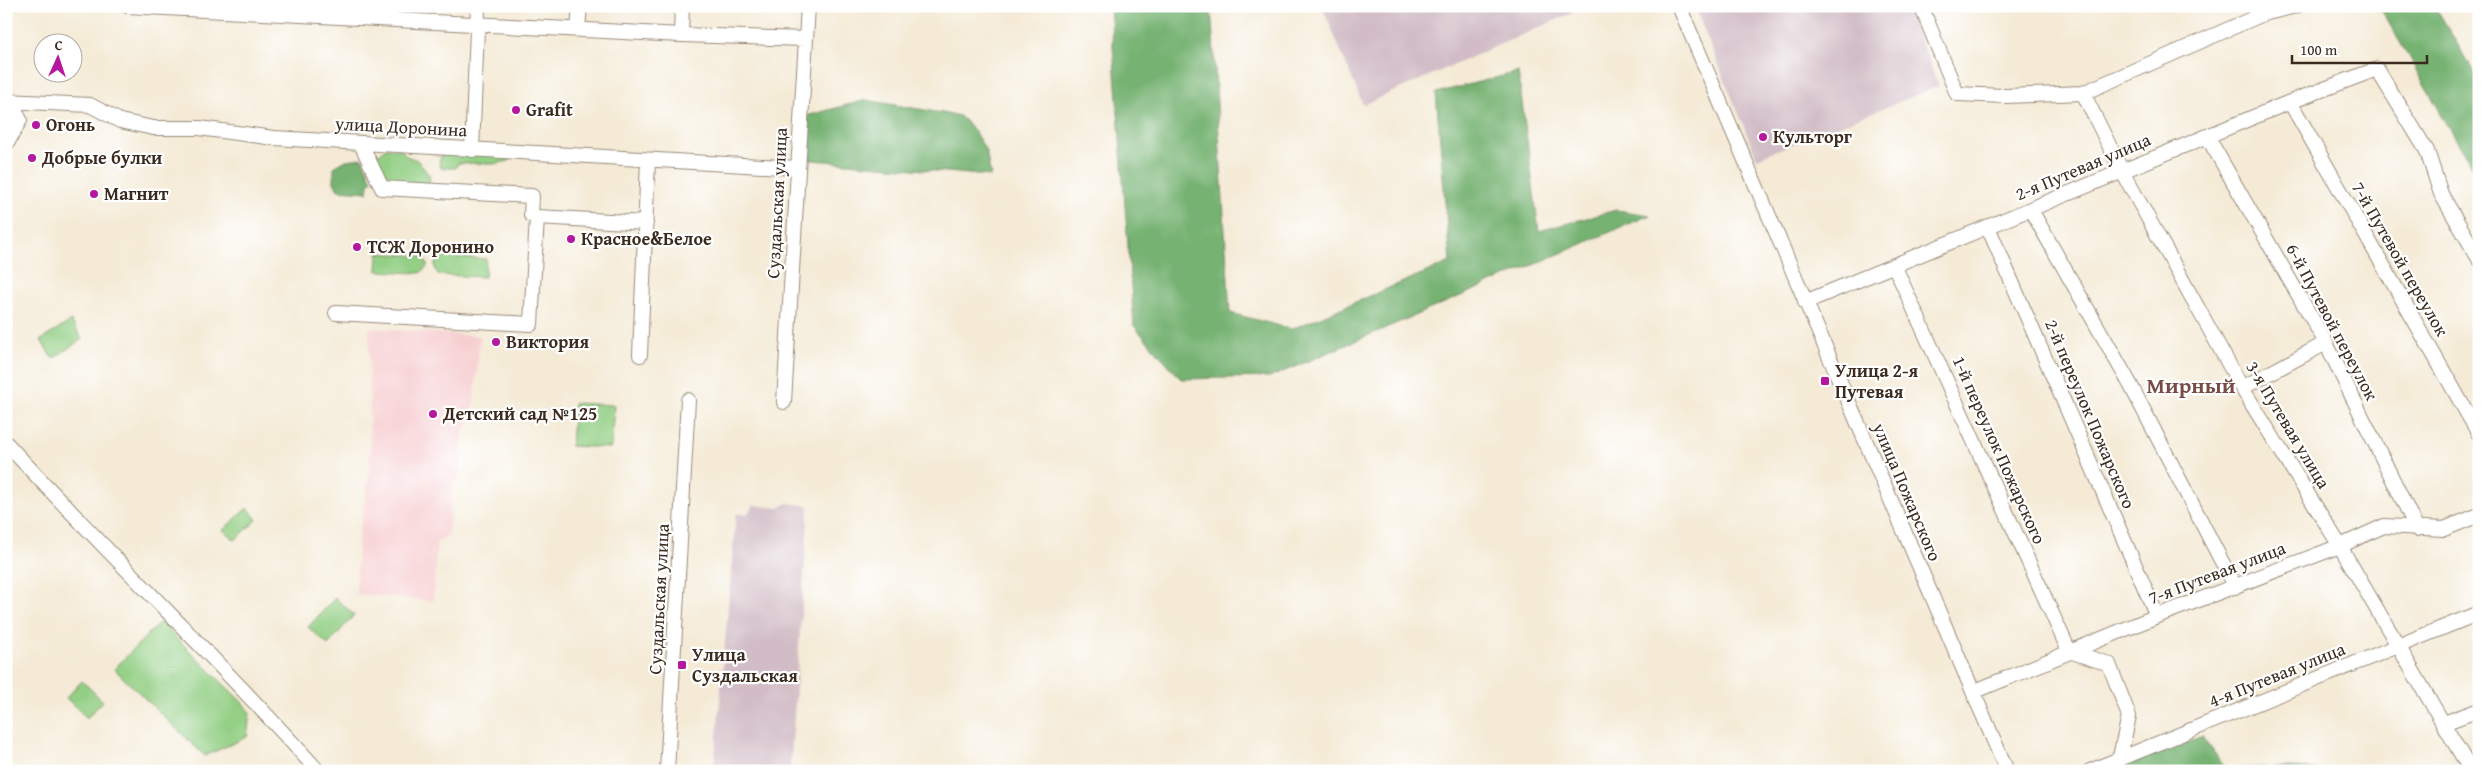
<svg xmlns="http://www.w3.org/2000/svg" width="2485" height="777" font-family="'Gentium Book Plus',serif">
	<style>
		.built { fill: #f7cfd1 }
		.industrial { fill: #d2bdc6 }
		.green { fill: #93cf84; stroke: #677c51 }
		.forest { fill: #76b272; stroke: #586e48 }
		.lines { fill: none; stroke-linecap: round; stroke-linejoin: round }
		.minor-casing { stroke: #988a7a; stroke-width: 16 }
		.minor { stroke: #fff; stroke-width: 14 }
		.poi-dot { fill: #b5179e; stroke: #fff; stroke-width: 2 }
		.labels { text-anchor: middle; stroke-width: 4.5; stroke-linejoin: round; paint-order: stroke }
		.poi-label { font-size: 18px; font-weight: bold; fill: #3b2a1e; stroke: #fff; text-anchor: start }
		.street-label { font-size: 18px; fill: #3b2a1e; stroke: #fff }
		.district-label { font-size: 22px; font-weight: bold; fill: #764d45; stroke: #fff }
	</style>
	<rect width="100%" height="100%" fill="#fff"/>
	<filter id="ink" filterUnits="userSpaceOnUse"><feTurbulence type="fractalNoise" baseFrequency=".02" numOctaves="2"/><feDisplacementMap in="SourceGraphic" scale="10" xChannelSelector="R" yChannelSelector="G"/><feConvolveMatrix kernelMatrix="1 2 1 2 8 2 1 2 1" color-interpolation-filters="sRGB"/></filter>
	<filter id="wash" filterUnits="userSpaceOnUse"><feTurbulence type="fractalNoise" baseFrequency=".0096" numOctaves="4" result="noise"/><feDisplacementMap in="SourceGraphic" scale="20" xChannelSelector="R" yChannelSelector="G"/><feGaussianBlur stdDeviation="1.12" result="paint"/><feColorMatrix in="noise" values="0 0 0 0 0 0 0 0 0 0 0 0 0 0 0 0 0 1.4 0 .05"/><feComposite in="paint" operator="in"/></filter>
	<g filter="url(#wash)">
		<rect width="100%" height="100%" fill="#f4ead5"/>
		<path class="built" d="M369,328L480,336L473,412L463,433L460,477L453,482L448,535L437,542L433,601L356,594L358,542L370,467Z"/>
		<path class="industrial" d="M1322,6H1569L1572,13L1363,105Z
			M1694,6H1906L1939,86L1757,158Z
			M788,503L809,506L790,771H714L736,514H747L754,505L778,508Z"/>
		<path class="green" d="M385,148L401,149L406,156L417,160L430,176L429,183L424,185L389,184L380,172L371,155L380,154Z
			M442,152L510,155L509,161L493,164L458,163L456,168H441L439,163Z
			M378,253L421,256L427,263V267L420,273L377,271Z
			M441,256L486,259L485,277L439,275C433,268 433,262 441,256Z
			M71,321L82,339L54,358L51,357L41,340Z
			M574,403L614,405L611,448L571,446Z
			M246,509H249L257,520L235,540L223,530Z
			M335,598L354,615L328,645L308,627Z
			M160,622L242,702L250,713L247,737L205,756L114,669Z
			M82,681L103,701L87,718L66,698Z"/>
		<path class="forest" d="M1110,6H1211L1230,313L1292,329L1450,262L1436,93L1518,72L1539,231L1616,210L1650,215L1271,377L1181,379L1134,326Z
			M2379,6H2435L2479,81V179Z
			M866,100L960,116L973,129L986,151L991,176L802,159L806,116Z
			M362,158L372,180L369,184L368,192L338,190L334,182V167L346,160Z
			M2203,737L2226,769L2269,767L2357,771H2126L2124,765Z"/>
	</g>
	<g filter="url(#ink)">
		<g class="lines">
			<g class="minor-casing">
				<path id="minor" d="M127,6L681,35L806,39
					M1679,6L2007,771
					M1921,6L1957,94L2005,96L2083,93L2263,14L2296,6
					M578,29L580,6
					M681,35L682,6
					M2083,93L2122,171L2242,388L2340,546L2471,771
					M6,101L90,105L120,121L153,128H199L274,138L798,168
					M2290,102L2479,434
					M2207,136L2326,343L2417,529
					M361,144L382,188L532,196L531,215L537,217
					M6,145L20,120L12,102
					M472,150L478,6
					M2031,210L2130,384L2235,587
					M1988,227L2157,616
					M1894,265L2069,651L2109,664L2129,716L2119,761
					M1805,302L2290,102L2377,69L2427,151L2441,194L2479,259
					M336,313L531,324L537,217L646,223
					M640,355L648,160
					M2242,388L2326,343
					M784,402L808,6
					M6,443C108,554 217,658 318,771
					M1973,692L2157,616L2340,546L2384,526L2444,529L2479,515
					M2444,723L2479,710
					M667,771L688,400
					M2090,771L2479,613"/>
			</g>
			<use href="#minor" class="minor"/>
		</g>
	</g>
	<g class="poi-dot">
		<circle cx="516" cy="110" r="5"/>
		<circle cx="36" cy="125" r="5"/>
		<circle cx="1763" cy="137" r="5"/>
		<circle cx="32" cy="158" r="5"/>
		<circle cx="94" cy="194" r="5"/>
		<circle cx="571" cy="239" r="5"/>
		<circle cx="357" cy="247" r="5"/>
		<circle cx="496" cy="342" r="5"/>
		<rect x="1820" y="376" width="10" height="10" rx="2.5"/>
		<circle cx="433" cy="414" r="5"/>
		<rect x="677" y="660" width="10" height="10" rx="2.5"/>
	</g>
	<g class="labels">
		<g class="poi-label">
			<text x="526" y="116">Grafit</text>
			<text x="46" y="131">Огонь</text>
			<text x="1773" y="143">Культорг</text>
			<text x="42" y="164">Добрые булки</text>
			<text x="104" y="200">Магнит</text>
			<text x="581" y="245">Красное&amp;Белое</text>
			<text x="367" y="253">ТСЖ Доронино</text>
			<text x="506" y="348">Виктория</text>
			<text x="1835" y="377">Улица 2-я<tspan x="1835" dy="21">Путевая</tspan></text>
			<text x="443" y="420">Детский сад №125</text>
			<text x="692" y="661">Улица<tspan x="692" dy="21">Суздальская</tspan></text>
		</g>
		<g class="street-label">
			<text transform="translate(401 127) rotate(3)" y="6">улица Доронина</text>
			<text transform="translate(2083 167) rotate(-23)" y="6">2-я Путевая улица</text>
			<text transform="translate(777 203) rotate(-87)" y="6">Суздальская улица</text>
			<text transform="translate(2400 259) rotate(60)" y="6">7-й Путевой переулок</text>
			<text transform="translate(2332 322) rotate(62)" y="6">6-й Путевой переулок</text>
			<text transform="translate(2090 414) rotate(67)" y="6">2-й переулок Пожарского</text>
			<text transform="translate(2288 425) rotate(59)" y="6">3-я Путевая улица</text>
			<text transform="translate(1999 450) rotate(66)" y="6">1-й переулок Пожарского</text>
			<text transform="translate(1907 492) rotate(67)" y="6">улица Пожарского</text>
			<text transform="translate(2217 573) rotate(-21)" y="6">7-я Путевая улица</text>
			<text transform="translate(659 599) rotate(-87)" y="6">Суздальская улица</text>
			<text transform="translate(2277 675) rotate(-22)" y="6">4-я Путевая улица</text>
		</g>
		<g class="district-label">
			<text x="2191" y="393">Мирный</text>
		</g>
	</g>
	<rect width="2485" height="777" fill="none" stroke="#fff" stroke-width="25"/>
	<g transform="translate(58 58) rotate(3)"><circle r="24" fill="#ffffff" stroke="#b1aaa5"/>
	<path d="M0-4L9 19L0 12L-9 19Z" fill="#b5179e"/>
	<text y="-8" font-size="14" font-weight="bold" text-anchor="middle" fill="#3b2a1e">С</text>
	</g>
	<path d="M2292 55v8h135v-8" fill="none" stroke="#3b2a1e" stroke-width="2.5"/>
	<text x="2300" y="55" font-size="15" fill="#3b2a1e" stroke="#ffffff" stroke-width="4" paint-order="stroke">100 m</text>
</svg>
